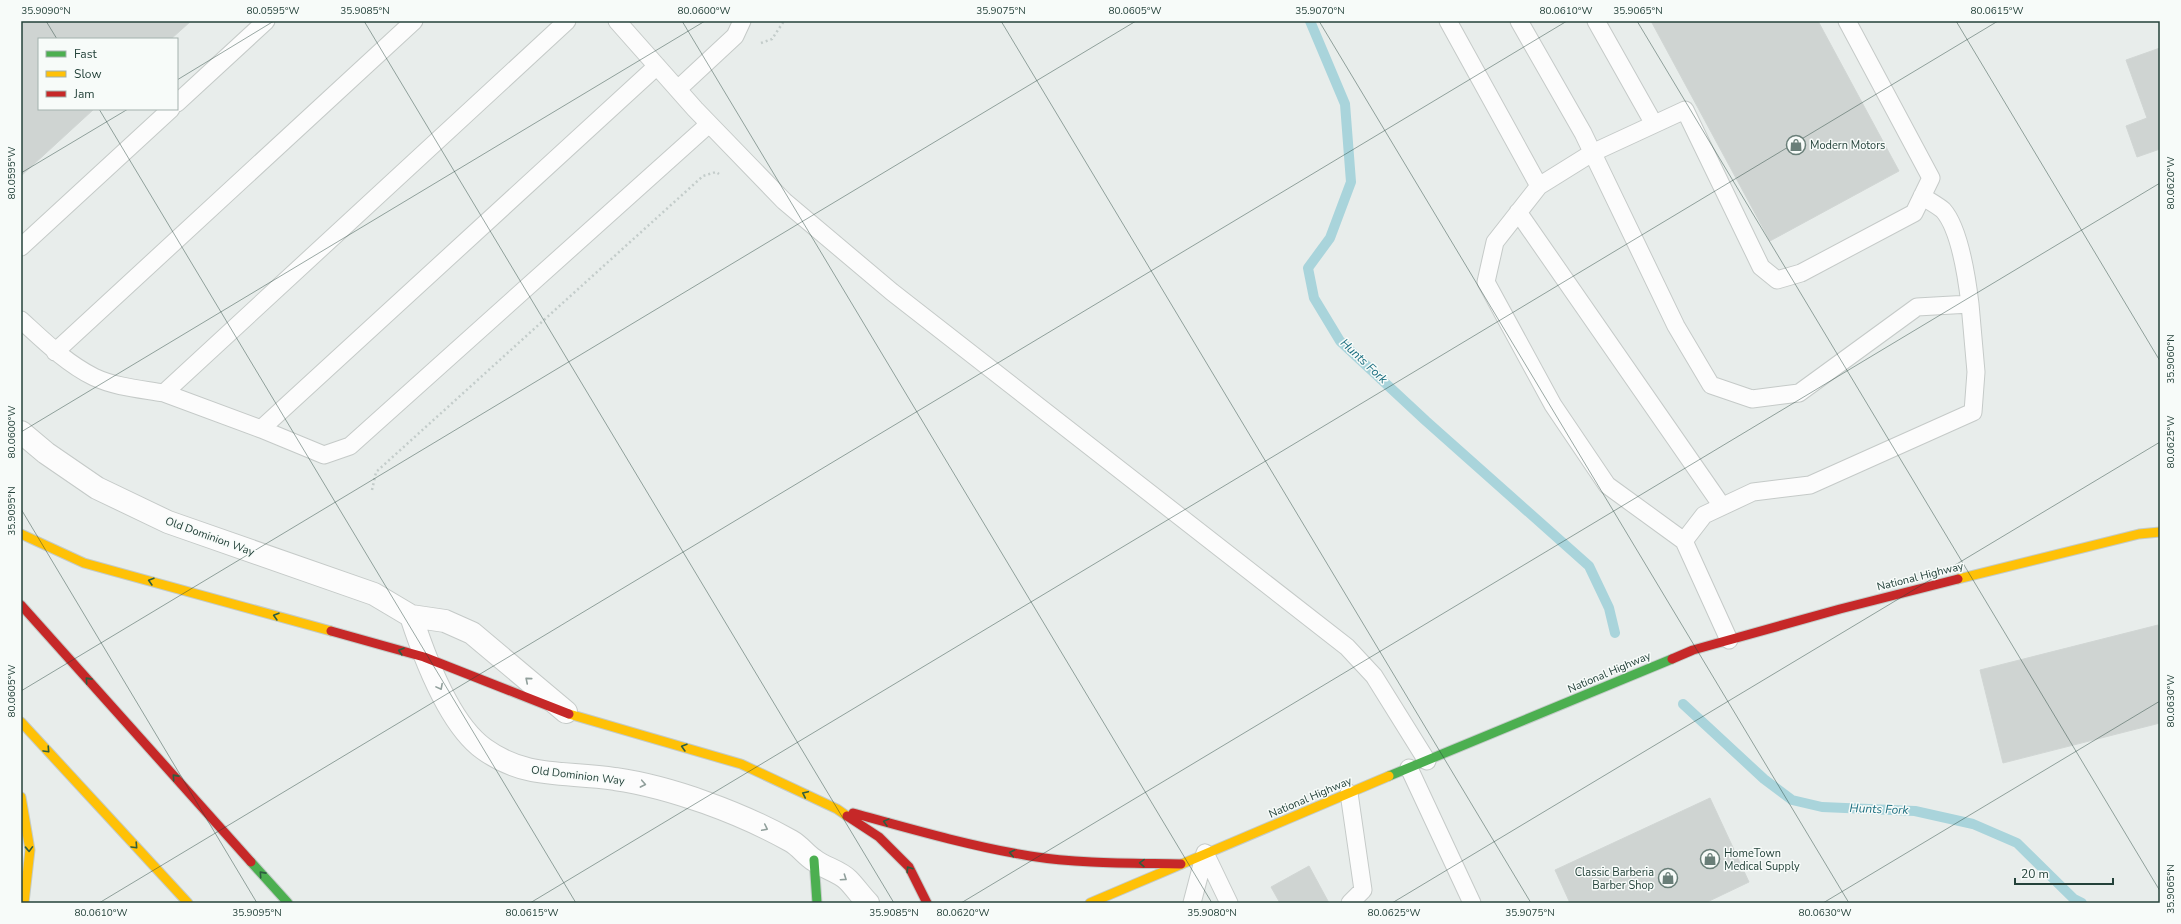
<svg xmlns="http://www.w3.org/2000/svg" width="2181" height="924" font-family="'Nunito Sans',sans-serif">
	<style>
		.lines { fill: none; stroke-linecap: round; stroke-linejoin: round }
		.stream { stroke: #a9d4db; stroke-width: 10 }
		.building { fill: #cfd4d2; stroke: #d1d6d4 }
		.lane-casing { stroke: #c5cac8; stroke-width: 19 }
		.street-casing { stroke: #c5cac8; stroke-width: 24 }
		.fast-casing { stroke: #c3cbc8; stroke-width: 11 }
		.slow-casing { stroke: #c3cbc8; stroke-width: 11 }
		.jam-casing { stroke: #c3cbc8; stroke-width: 11 }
		.path { stroke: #c3ccca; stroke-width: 2.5; stroke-dasharray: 2 3; stroke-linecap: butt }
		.lane { stroke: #fcfcfc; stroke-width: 17 }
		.street { stroke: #fcfcfc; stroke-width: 22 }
		.fast { stroke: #4caf50; stroke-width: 9 }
		.slow { stroke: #ffc107; stroke-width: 9 }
		.jam { stroke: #c62828; stroke-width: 9 }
		.oneway { stroke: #2e5d40 }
		.oneway2 { stroke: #909f9b }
		.ticks { fill: none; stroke: #24423a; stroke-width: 1; stroke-opacity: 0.45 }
		.labels { text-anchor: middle; stroke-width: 3; stroke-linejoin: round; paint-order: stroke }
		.poi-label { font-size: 11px; fill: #24423a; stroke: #f7fbf9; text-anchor: start }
		.street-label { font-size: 11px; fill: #24423a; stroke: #f7fbf9 }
		.water-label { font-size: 12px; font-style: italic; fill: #1c6f80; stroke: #f7fbf9 }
		.neatline { fill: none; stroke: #24423a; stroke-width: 1.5 }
		.ticks-label { font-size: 10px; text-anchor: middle; fill: #24423a }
	</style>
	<rect width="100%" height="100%" fill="#e8edeb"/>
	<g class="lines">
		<path class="stream" d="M1310,21L1345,104L1351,182L1330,238L1308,268L1314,298L1340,341L1426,421L1589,566L1609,608L1615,633
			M1683,704L1764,779L1792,800L1822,807L1915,811L1973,824L2017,843L2074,899L2082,903"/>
	</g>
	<path class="building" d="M21,21H191L171,39H39V109H94L21,176Z
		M1651,21H1818L1899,171L1770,241Z
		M2160,48V149L2137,157L2126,126L2147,118L2126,60Z
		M2158,625L2160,635V723L2003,763L1980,670Z
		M1710,798L1749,882L1705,903H1570L1555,870Z
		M1309,866L1329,903H1280L1271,887Z"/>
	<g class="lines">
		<g class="lane-casing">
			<path id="lane" d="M617,21L695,109L784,201L892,292L1347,647L1374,676L1427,761
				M1448,21L1539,186L1495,242L1486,282L1553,405L1607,485L1684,541
				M1519,21L1583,133L1676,326L1711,385L1752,399L1799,393L1917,307L1970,304L1976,372L1973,412L1810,485L1753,492L1704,515L1684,541L1729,640
				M1596,21L1654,124
				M678,89L735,36L742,21
				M177,103L266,21
				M1539,186L1592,153L1685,110L1761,267L1777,280L1801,273L1914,213L1931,178L1847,21
				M1922,196C1929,201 1937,205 1943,210C1960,229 1967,279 1970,304
				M1518,212L1722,506
				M21,247L171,109
				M21,320C44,341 66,363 94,377C115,387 141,389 164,393L567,21
				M55,352L414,21
				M164,393L261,429L657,66
				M261,429L324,455L350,446L709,124
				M1409,768L1472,903
				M1349,793L1363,890L1350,903
				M1205,853L1229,903
				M1192,903L1205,853"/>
		</g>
		<g class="street-casing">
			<path id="street" d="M21,432L46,453L97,488L168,522L374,594L411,616
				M566,712L472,633L445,621L411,616C424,656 449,724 484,749C527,780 567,771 615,779C671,787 741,813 791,841C800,846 806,855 814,860C824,868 839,871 848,880C855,887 861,896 868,903"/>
		</g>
		<g class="fast-casing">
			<path id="fast" d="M1389,776L1672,659
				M814,860L817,903
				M251,862L288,903"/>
		</g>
		<g class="slow-casing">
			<path id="slow" d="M21,534L84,563L331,631
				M1958,579L2139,534L2160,532
				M569,714L741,764L837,809L847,816
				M21,722L188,903
				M21,797L30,850L24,903
				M1090,903L1389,776"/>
		</g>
		<g class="jam-casing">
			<path id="jam" d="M21,605L251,862
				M331,631L424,657L569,714
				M1672,659L1693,650L1840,609L1958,579
				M853,813C911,829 970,846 1030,856C1080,864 1131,863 1181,864
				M847,816L879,837L909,867L927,903"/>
		</g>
		<path class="path" d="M761,43L772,39L784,21
			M372,490L376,472L703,176L716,172L719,174"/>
		<use href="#lane" class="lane"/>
		<use href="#street" class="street"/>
		<use href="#fast" class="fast"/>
		<use href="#slow" class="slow"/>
		<use href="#jam" class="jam"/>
	</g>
	<defs><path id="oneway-chevron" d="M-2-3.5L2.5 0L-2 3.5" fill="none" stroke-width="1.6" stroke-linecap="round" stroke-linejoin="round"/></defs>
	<g class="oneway">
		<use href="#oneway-chevron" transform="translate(151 581) rotate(-164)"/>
		<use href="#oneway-chevron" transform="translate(276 616) rotate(-164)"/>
		<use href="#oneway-chevron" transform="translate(401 651) rotate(-164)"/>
		<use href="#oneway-chevron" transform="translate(88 680) rotate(-132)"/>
		<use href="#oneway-chevron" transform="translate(684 747) rotate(-164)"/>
		<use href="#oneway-chevron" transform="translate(47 750) rotate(47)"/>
		<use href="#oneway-chevron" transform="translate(175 777) rotate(-132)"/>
		<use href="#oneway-chevron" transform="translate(805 794) rotate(-155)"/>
		<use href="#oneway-chevron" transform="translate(886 822) rotate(-165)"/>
		<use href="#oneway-chevron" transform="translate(135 846) rotate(47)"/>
		<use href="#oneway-chevron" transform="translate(29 849) rotate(88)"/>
		<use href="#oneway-chevron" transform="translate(1012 853) rotate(-168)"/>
		<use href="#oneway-chevron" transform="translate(1142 863) rotate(-179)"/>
		<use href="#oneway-chevron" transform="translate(909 869) rotate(-124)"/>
		<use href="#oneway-chevron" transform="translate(262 874) rotate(-132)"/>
	</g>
	<g class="oneway2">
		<use href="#oneway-chevron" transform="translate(528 680) rotate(-140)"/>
		<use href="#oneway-chevron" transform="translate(440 687) rotate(62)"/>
		<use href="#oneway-chevron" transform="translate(643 784) rotate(11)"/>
		<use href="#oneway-chevron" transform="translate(765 828) rotate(26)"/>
		<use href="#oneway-chevron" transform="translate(844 878) rotate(34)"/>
	</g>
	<path class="ticks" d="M46,21L57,39M364,21L894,903M682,21L1212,903M1001,21L1531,903M1319,21L1849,903M1637,21L2160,891M1956,21L2160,361M177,80L274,21M99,109L576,903M21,173L128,109M21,432L705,21M21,509L257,903M21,691L1136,21M99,903L1567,21M530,903L1998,21M961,903L2160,183M1392,903L2160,442M1823,903L2160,701"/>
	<defs>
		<g id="shop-ring" transform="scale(1)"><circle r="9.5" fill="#f7fbf9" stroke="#697e78" stroke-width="1.5"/><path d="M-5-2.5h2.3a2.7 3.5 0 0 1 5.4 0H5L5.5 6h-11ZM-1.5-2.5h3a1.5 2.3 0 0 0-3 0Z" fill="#697e78"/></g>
	</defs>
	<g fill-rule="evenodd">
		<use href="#shop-ring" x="1796" y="145"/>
		<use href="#shop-ring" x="1710" y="859"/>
		<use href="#shop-ring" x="1668" y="878"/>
	</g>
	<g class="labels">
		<g class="poi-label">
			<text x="1810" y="149">Modern Motors</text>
			<text x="1724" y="857">HomeTown<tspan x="1724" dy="13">Medical Supply</tspan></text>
			<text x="1654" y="876" text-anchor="end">Classic Barberia<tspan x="1654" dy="13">Barber Shop</tspan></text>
		</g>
		<g class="street-label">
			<text transform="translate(210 536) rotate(20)" y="4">Old Dominion Way</text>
			<text transform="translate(1920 576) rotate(-14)" y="4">National Highway</text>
			<text transform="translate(1609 672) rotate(-23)" y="4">National Highway</text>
			<text transform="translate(578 775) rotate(7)" y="4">Old Dominion Way</text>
			<text transform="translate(1310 797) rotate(-23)" y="4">National Highway</text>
		</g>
		<g class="water-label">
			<text transform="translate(1364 361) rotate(43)" y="4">Hunts Fork</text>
			<text transform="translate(1879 809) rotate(2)" y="4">Hunts Fork</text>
		</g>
	</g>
	<rect width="2181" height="924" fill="none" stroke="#f7fbf9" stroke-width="44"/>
	<rect x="38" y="38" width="140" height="72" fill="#f7fbf9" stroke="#a3b1ad"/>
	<rect x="46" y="51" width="20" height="6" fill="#4caf50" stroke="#a3b1ad"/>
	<text x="74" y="58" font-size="12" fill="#24423a">Fast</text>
	<rect x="46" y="71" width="20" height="6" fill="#ffc107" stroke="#a3b1ad"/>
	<text x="74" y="78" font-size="12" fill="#24423a">Slow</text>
	<rect x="46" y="91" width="20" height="6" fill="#c62828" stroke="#a3b1ad"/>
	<text x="74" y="98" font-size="12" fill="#24423a">Jam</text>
	<path d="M2015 878v6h98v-6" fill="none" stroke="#24423a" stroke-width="2"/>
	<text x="2021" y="878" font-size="12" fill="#24423a" stroke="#f7fbf9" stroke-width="3" paint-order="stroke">20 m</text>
	<rect x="22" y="22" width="2137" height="880" class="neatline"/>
	<g class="ticks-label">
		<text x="46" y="14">35.9090°N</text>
		<text x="273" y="14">80.0595°W</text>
		<text x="365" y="14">35.9085°N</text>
		<text x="704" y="14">80.0600°W</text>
		<text x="1001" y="14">35.9075°N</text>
		<text x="1135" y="14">80.0605°W</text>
		<text x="1320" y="14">35.9070°N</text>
		<text x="1566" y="14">80.0610°W</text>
		<text x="1638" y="14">35.9065°N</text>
		<text x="1997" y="14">80.0615°W</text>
		<text transform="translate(11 173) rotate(-90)" y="4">80.0595°W</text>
		<text transform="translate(2170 183) rotate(-90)" y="4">80.0620°W</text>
		<text transform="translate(2170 359) rotate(-90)" y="4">35.9060°N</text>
		<text transform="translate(11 432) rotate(-90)" y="4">80.0600°W</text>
		<text transform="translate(2170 442) rotate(-90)" y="4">80.0625°W</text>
		<text transform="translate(11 511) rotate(-90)" y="4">35.9095°N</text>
		<text transform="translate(11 691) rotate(-90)" y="4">80.0605°W</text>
		<text transform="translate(2170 701) rotate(-90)" y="4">80.0630°W</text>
		<text transform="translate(2170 889) rotate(-90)" y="4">35.9065°N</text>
		<text x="101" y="916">80.0610°W</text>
		<text x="257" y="916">35.9095°N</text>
		<text x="532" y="916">80.0615°W</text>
		<text x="894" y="916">35.9085°N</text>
		<text x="963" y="916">80.0620°W</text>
		<text x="1212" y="916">35.9080°N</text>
		<text x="1394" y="916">80.0625°W</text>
		<text x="1530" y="916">35.9075°N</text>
		<text x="1825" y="916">80.0630°W</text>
	</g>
</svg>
